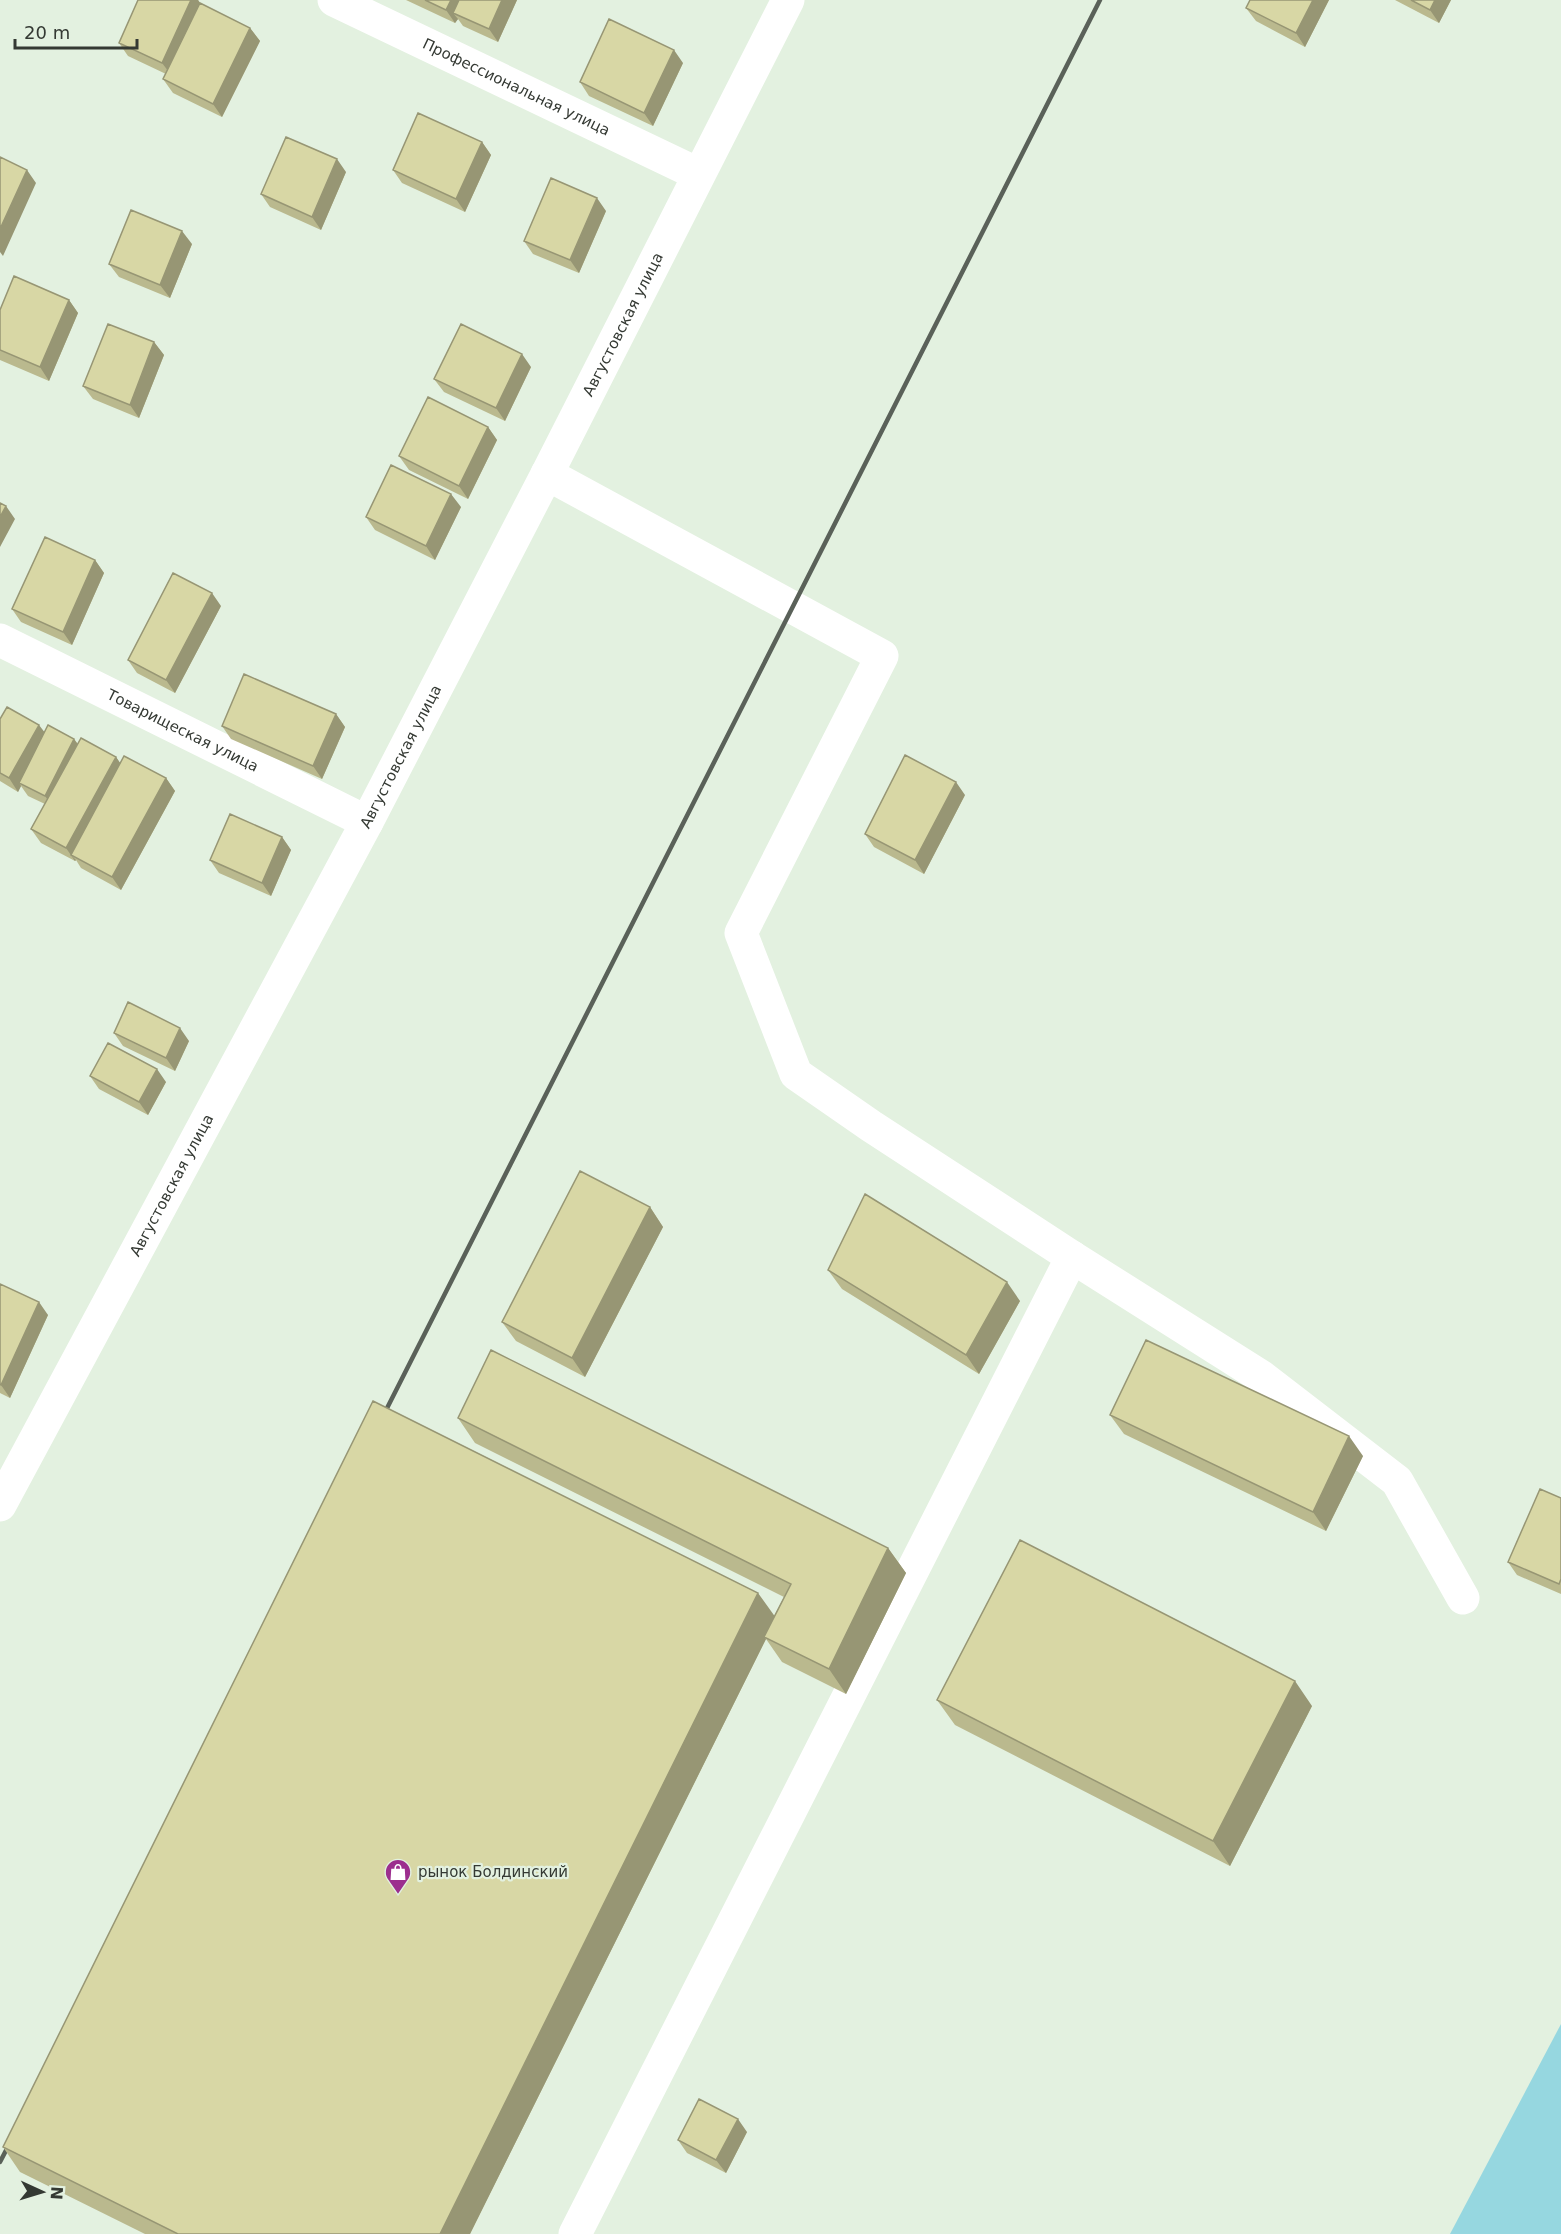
<svg xmlns="http://www.w3.org/2000/svg" width="1561" height="2234" font-family="'DejaVu Sans',sans-serif">
	<style>
		.water { fill: #96d7e0 }
		.lines { fill: none; stroke-linecap: round; stroke-linejoin: round }
		.minor { stroke: #fff; stroke-width: 33 }
		.rail { stroke: #5a6159; stroke-width: 4.5 }
		.wall { fill: #bab98e }
		.shaded-wall { fill: #979674 }
		.building { fill: #d8d7a5; stroke: #979674; stroke-width: 1.5 }
		.labels { text-anchor: middle; stroke-width: 4.5; stroke-linejoin: round; paint-order: stroke }
		.street-label { font-size: 15px; fill: #343933; stroke: #e3f1e0 }
		.poi-label { font-size: 15px; fill: #343933; stroke: #e3f1e0; text-anchor: start }
	</style>
	<rect width="100%" height="100%" fill="#e3f1e0"/>
	<path class="water" d="M1561,2024V2234H1450Z"/>
	<g class="lines">
		<g class="minor">
			<path id="s1" d="M334,0L698,174"/>
			<path d="M547,474L882,656L741,933L796,1074L871,1126L1072,1257L1262,1377L1397,1481L1463,1598"/>
			<path id="s2" d="M0,640L367,822"/>
			<path id="s3" d="M0,1505L367,822L547,474L788,0"/>
			<path d="M575,2234L1072,1257"/>
		</g>
		<path class="rail" d="M379,1424L1100,0
			M0,2162L13,2137"/>
	</g>
	<path class="wall" d="M138,0H198L200,3L250,28L260,41L222,117L173,93L163,79L166,74L128,56L119,43Z
		M406,0H517L498,42L463,26L458,19L455,23Z
		M1250,0H1329L1305,47L1256,21L1246,8Z
		M1395,0H1451L1439,23Z
		M683,63L653,126L589,96L580,82Z
		M482,142L491,155L465,212L402,183L393,170Z
		M346,172L321,230L270,207L261,194Z
		M606,211L579,273L533,254L524,241Z
		M192,244L170,298L119,277L109,264Z
		M69,300L78,313L49,381L0,360V310Z
		M154,342L164,355L139,418L93,399L83,386Z
		M531,367L505,421L444,392L434,379Z
		M488,427L497,440L468,499L409,470L399,456Z
		M461,507L435,560L375,530L366,517Z
		M95,560L104,573L72,645L21,622L12,609Z
		M221,606L175,693L137,673L128,660Z
		M336,714L345,727L322,779L231,739L222,726Z
		M0,719L45,732L74,739L78,744L116,757L120,763L166,778L175,791L121,890L81,868L76,860L75,861L41,843L31,829L45,804L28,796L21,786L18,792L0,781Z
		M965,795L924,874L874,847L865,834Z
		M282,837L291,850L271,896L219,873L210,860Z
		M114,1033L189,1041L175,1071L123,1046Z
		M90,1076L166,1082L148,1115L99,1089Z
		M650,1207L663,1227L585,1377L516,1341L502,1322Z
		M828,1270L1020,1301L979,1374L842,1289Z
		M0,1284L48,1315L10,1398L0,1393Z
		M1110,1415L1363,1456L1326,1531L1124,1434Z
		M458,1418L888,1548L906,1573L846,1694L782,1662L766,1639L470,2234H145L20,2172L3,2147L774,1616L784,1597L475,1443Z
		M1561,1498V1594L1517,1575L1508,1562Z
		M937,1700L1312,1706L1230,1866L955,1725Z
		M747,2132L726,2173L687,2153L678,2140Z"/>
	<path class="shaded-wall" d="M191,0H198L203,7L172,76L162,63Z
		M451,0H466L453,13L458,19L455,23L446,10Z
		M502,0H517L498,42L489,29Z
		M1313,0H1329L1305,47L1296,33Z
		M1435,0H1451L1439,23L1430,10Z
		M250,28L260,41L222,117L213,104Z
		M674,50L683,63L653,126L644,113Z
		M482,142L491,155L465,212L456,199Z
		M337,159L346,172L321,230L312,217Z
		M27,170L36,183L3,256L0,252V229Z
		M597,198L606,211L579,273L570,260Z
		M182,231L192,244L170,298L160,285Z
		M69,300L78,313L49,381L40,367Z
		M154,342L164,355L139,418L130,405Z
		M522,354L531,367L505,421L496,408Z
		M488,427L497,440L468,499L459,486Z
		M451,494L461,507L435,560L426,546Z
		M6,506L15,519L0,547V517Z
		M95,560L104,573L72,645L63,632Z
		M212,593L221,606L175,693L166,680Z
		M336,714L345,727L322,779L313,766Z
		M39,725L49,738L19,783L21,786L18,792L9,778Z
		M74,739L83,752L54,809L45,796Z
		M116,757L125,770L71,855L76,860L75,861L66,848Z
		M166,778L175,791L121,890L112,877Z
		M956,782L965,795L924,874L915,860Z
		M282,837L291,850L271,896L262,883Z
		M180,1028L189,1041L175,1071L166,1058Z
		M157,1069L166,1082L148,1115L139,1102Z
		M650,1207L663,1227L585,1377L572,1358Z
		M1007,1282L1020,1301L979,1374L966,1355Z
		M39,1302L48,1315L10,1398L1,1385Z
		M1349,1436L1363,1456L1326,1531L1313,1512Z
		M888,1548L906,1573L846,1694L829,1669Z
		M758,1593L776,1618L764,1637L766,1639L470,2234H440Z
		M1295,1681L1312,1706L1230,1866L1213,1841Z
		M738,2119L747,2132L726,2173L716,2160Z"/>
	<path class="building" d="M138,0H191L162,63L119,43Z
		M425,0H451L446,10Z
		M459,0H502L489,29L453,13Z
		M1250,0H1313L1296,33L1246,8Z
		M1411,0H1435L1430,10Z
		M200,3L250,28L213,104L163,79Z
		M609,19L674,50L644,113L580,82Z
		M418,113L482,142L456,199L393,170Z
		M286,137L337,159L312,217L261,194Z
		M0,157L27,170L0,229Z
		M551,178L597,198L570,260L524,241Z
		M131,210L182,231L160,285L109,264Z
		M14,276L69,300L40,367L0,350V310Z
		M108,324L154,342L130,405L83,386Z
		M461,324L522,354L496,408L434,379Z
		M428,397L488,427L459,486L399,456Z
		M391,465L451,494L426,546L366,517Z
		M0,503L6,506L0,517Z
		M45,537L95,560L63,632L12,609Z
		M173,573L212,593L166,680L128,660Z
		M244,674L336,714L313,766L222,726Z
		M7,707L39,725L9,778L0,773V719Z
		M48,725L74,739L45,796L19,783Z
		M81,738L116,757L66,848L31,829Z
		M905,755L956,782L915,860L865,834Z
		M124,756L166,778L112,877L71,855Z
		M230,814L282,837L262,883L210,860Z
		M128,1002L180,1028L166,1058L114,1033Z
		M108,1043L157,1069L139,1102L90,1076Z
		M580,1171L650,1207L572,1358L502,1322Z
		M865,1194L1007,1282L966,1355L828,1270Z
		M0,1284L39,1302L1,1385L0,1384Z
		M1146,1340L1349,1436L1313,1512L1110,1415Z
		M491,1350L888,1548L829,1669L764,1637L791,1584L458,1418Z
		M373,1401L758,1593L440,2234H178L3,2147Z
		M1540,1489L1561,1498V1579L1559,1584L1508,1562Z
		M1020,1540L1295,1681L1213,1841L937,1700Z
		M699,2099L738,2119L716,2160L678,2140Z"/>
	<defs>
		<g id="shop-pin" transform="scale(1.35)"><path d="M0 17L-7.5 6A9.5 9.5 0 1 1 7.5 6Z" fill="#9c2e8e" stroke="#e3f1e0"/><path d="M-5-2.5h2.3a2.7 3.5 0 0 1 5.4 0H5L5.5 6h-11ZM-1.5-2.5h3a1.5 2.3 0 0 0-3 0Z" fill="#fff"/></g>
	</defs>
	<g fill-rule="evenodd">
		<use href="#shop-pin" x="398" y="1872"/>
	</g>
	<g class="labels">
		<g class="street-label">
			<text dy="5" stroke="none"><textPath href="#s1" startOffset="202">Профессиональная улица</textPath></text>
			<text dy="5" stroke="none"><textPath href="#s3" startOffset="1335">Августовская улица</textPath></text>
			<text dy="5" stroke="none"><textPath href="#s2" startOffset="204">Товарищеская улица</textPath></text>
			<text dy="5" stroke="none"><textPath href="#s3" startOffset="849">Августовская улица</textPath></text>
			<text dy="5" stroke="none"><textPath href="#s3" startOffset="363">Августовская улица</textPath></text>
		</g>
		<g class="poi-label">
			<text x="418" y="1877">рынок Болдинский</text>
		</g>
	</g>
	<g transform="translate(42 2192) rotate(94)" stroke="#e3f1e0" stroke-width="4.5" paint-order="stroke">
	<path d="M0-4.5L10 22L0 15L-10 22Z" fill="#343933"/>
	<text y="-9" font-size="16" font-weight="bold" text-anchor="middle" fill="#343933">N</text>
	</g>
	<path d="M15 39v9h122v-9" fill="none" stroke="#343933" stroke-width="3"/>
	<text x="24" y="39" font-size="18" fill="#343933" stroke="#e3f1e0" stroke-width="4.5" paint-order="stroke">20 m</text>
</svg>
